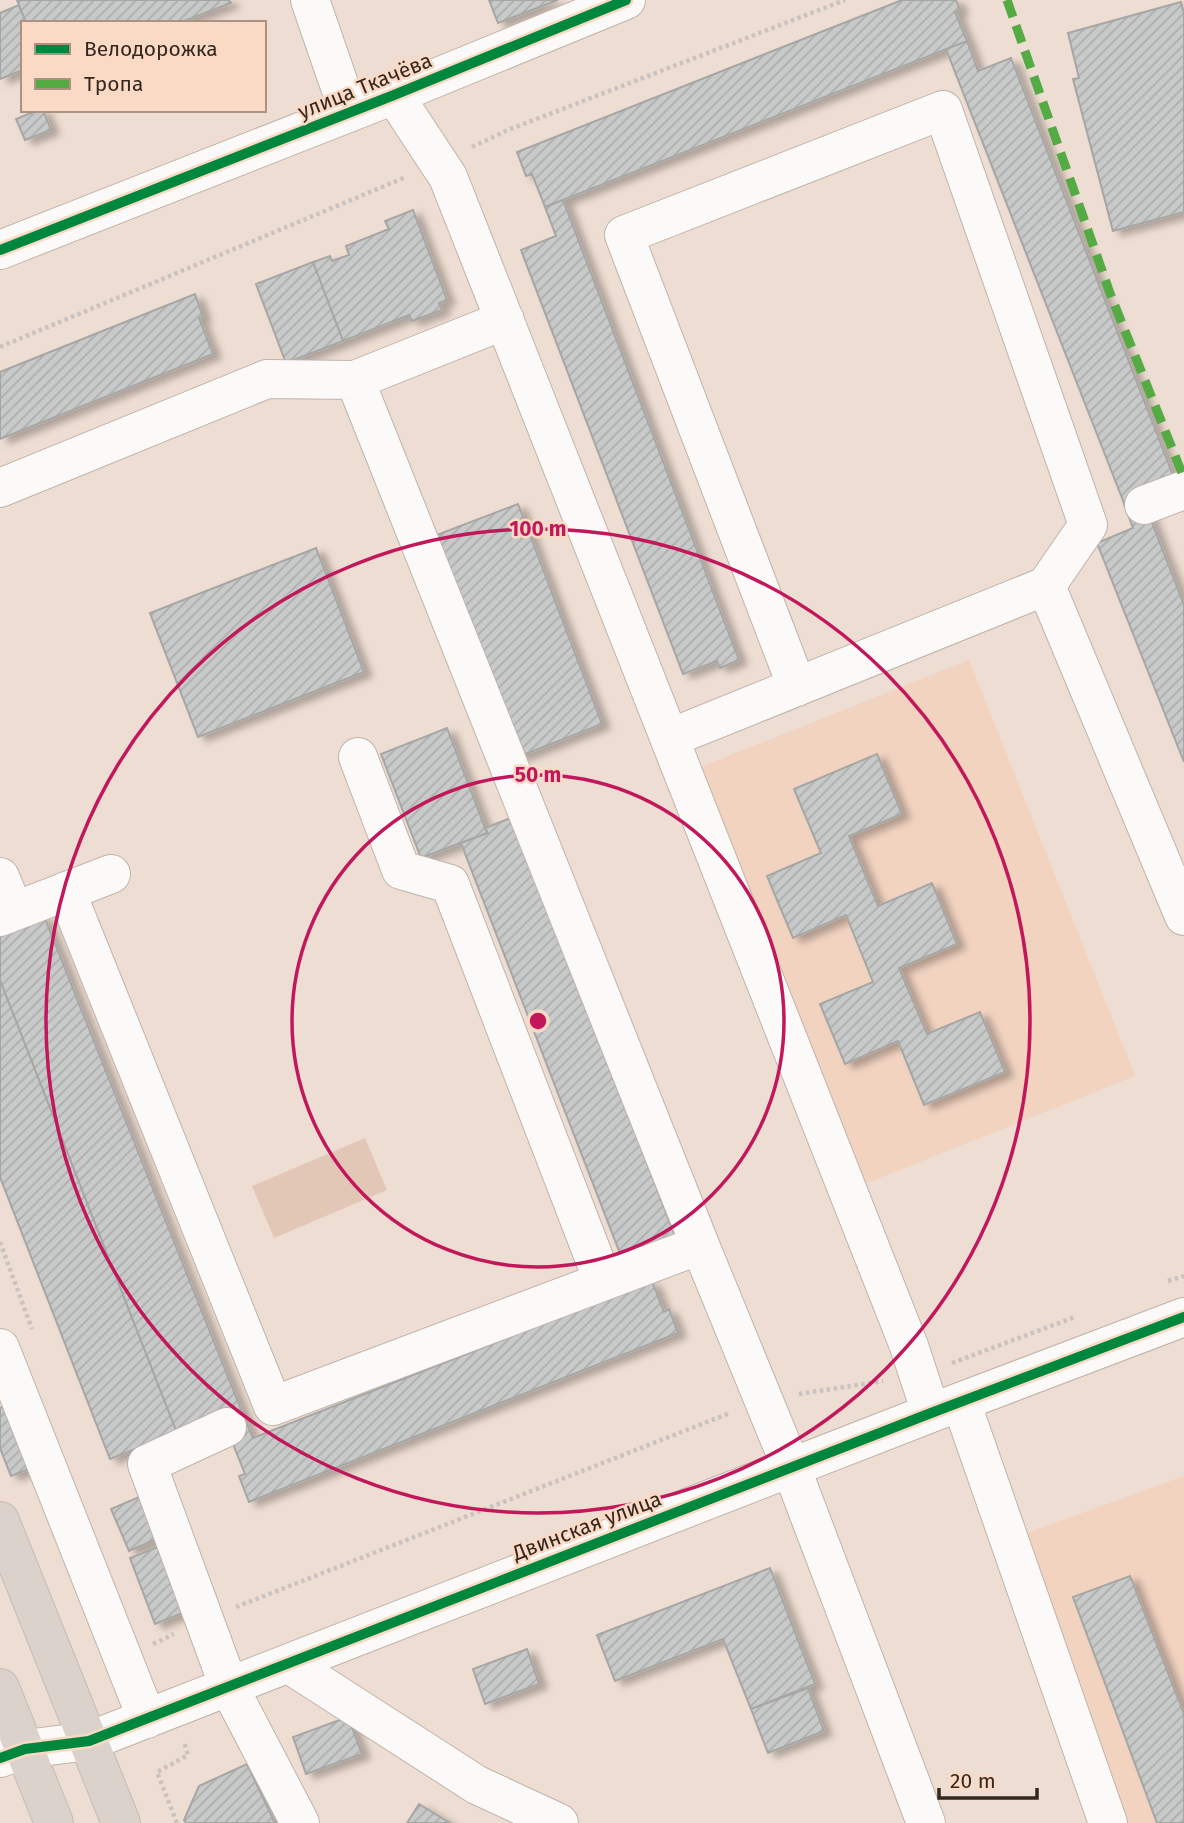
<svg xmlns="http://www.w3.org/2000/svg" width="1184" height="1823" font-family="'Fira Sans',sans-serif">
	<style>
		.built { fill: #f1d3c0 }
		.green { fill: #e3c7b6 }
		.building { fill: url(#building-hatch); stroke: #a6a6a4; stroke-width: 2; filter: url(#shadow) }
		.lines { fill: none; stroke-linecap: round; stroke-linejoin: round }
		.minor-casing { stroke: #c0b3aa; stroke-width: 40 }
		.highway-casing { stroke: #c4bcb6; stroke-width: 40 }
		.path { stroke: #c9c2bf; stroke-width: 4.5; stroke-dasharray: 3.5 3.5; stroke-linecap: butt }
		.minor { stroke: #fcfaf8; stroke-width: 38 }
		.highway { stroke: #dcd2cc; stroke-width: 38 }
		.quiet { stroke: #54aa43; stroke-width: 9; stroke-dasharray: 18 9; stroke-linecap: butt }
		.cycleway-casing { stroke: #fbdac5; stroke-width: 15 }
		.cycleway { stroke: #00873e; stroke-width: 10 }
		.ring { fill: none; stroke: #c2185b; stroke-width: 3.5 }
		.labels { text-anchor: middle; stroke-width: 5; stroke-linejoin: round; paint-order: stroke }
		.street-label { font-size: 21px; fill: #33271f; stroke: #fbdac5 }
		.centre { fill: #c2185b; stroke: #fbdac5; stroke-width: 3.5 }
		.ring-label { font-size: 21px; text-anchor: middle; font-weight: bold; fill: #c2185b; stroke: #fbdac5; stroke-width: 5; stroke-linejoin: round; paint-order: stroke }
	</style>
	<defs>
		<pattern id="building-hatch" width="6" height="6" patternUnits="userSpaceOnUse" patternTransform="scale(1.75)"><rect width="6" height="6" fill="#c7cac9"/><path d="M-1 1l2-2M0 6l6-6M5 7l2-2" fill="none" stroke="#abaeac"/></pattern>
		<filter id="shadow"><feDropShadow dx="8" dy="4.5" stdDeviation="3.5" flood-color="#0004"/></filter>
	</defs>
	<rect width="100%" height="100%" fill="#eeddd2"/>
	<path class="built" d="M969,660L1135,1076L862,1185L696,769Z
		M1184,1476V1823H1122L1019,1536Z"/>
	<path class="green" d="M365,1138L387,1190L274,1238L252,1186Z"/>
	<path class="building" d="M17,0H229L231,3L179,23H26Z
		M489,0H558L498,23Z
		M902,0H956L960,10L955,12L967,41L545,207L532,174L526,176L517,152Z
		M1181,2L1184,14V212L1113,231L1073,79L1079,78L1068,33Z
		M19,5L26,23H23V70L0,79V13Z
		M967,41L978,71L1011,58L1176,483L1124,503L946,49Z
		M38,110H43L51,130L25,140L16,119Z
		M563,200L739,660L720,668L717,661L683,674L521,250L556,236L545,207Z
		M413,210L447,300L439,303L442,310L412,321L409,315L343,341L313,262L330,256L332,261L349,255L346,246L389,229L385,221Z
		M313,262L343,341L286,363L256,284Z
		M195,294L203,317L199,318L213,354L0,439V372Z
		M1142,497L1184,605V762L1097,543L1133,528L1124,504Z
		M518,504L602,724L518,757L434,536Z
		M316,548L364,672L198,737L150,613Z
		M447,728L487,833L421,858L381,754Z
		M877,754L902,814L849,836L878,906L932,883L957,944L899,968L927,1034L980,1012L1005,1072L924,1105L898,1041L845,1064L820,1004L873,982L846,915L793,938L767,876L821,853L794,789Z
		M513,817L677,1241L633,1287L461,843L488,833L485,828Z
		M44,916L242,1412L223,1419L177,1433L0,980V925Z
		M0,980L177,1433L110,1459L0,1177Z
		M652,1281L664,1312L669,1309L678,1333L249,1502L239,1476L245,1474L223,1419L242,1412L253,1438Z
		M8,1405L32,1468L11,1476L0,1448V1408Z
		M151,1492L169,1534L129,1551L111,1509Z
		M170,1542L195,1608L155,1624L130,1558Z
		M770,1568L815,1684L751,1709L723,1639L615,1681L597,1635Z
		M1130,1576L1184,1714V1823H1157L1073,1597Z
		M527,1649L539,1684L485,1704L473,1669Z
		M808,1688L824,1731L768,1753L751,1709Z
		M348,1717L362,1754L306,1774L293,1737Z
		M247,1764L275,1823H186L184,1820L199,1786Z
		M419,1804L450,1823H407Z"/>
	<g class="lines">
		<g class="minor-casing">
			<path id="minor" d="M310,0L349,113
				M394,95L448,177L909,1346L931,1413
				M0,250L394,95L626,0
				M505,320L355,380L700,1245L791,1467L926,1823
				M0,488L267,379L355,380
				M1144,505L1184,490
				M1046,586L1184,916
				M670,738L1046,586L1088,525L943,110L624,235L797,687
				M358,757L401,870L450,884L603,1281
				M0,877L14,911
				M66,891L273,1406L700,1245
				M0,917L111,874
				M0,1348L147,1719
				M961,1402L1108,1823
				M227,1427L147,1464L229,1687L300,1823
				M289,1664L477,1785L559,1823
				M0,1758L25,1749L89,1741L931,1413L1184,1317"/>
		</g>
		<g class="highway-casing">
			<path id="highway" d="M0,1521L121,1823
				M0,1688L54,1823"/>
		</g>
		<path class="path" d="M472,147L508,130L845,0
			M0,347L406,177
			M0,1242L32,1329
			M1168,1281L1184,1276
			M952,1363L1075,1317
			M799,1394L883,1381
			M236,1607L730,1413
			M153,1644L174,1634
			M177,1823L157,1772L188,1755L184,1742"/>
		<use href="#minor" class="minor"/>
		<use href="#highway" class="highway"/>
		<path class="quiet" d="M1007,0L1111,296L1184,478"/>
		<g class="cycleway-casing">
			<path id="cycleway" d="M0,250L394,95L626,0
				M0,1758L25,1749L89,1741L931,1413L1184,1317"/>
		</g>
		<use href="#cycleway" class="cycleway"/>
	</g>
	<g class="ring">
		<circle cx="538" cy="1021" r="246"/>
		<circle cx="538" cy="1021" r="492"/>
	</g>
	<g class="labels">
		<g class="street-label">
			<text transform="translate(365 86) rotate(-22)" y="7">улица Ткачёва</text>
			<text transform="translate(587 1526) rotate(-21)" y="7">Двинская улица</text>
		</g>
	</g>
	<circle cx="538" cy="1021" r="10" class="centre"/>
	<g class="ring-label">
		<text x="538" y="536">100 m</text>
		<text x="538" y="782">50 m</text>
	</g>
	<rect x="21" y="21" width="245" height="91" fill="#fbdac5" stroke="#ab9283" stroke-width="2"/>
	<rect x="35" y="44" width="35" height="10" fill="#00873e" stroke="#ab9283" stroke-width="2"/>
	<text x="84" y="56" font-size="21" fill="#33271f">Велодорожка</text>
	<rect x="35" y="79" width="35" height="10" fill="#54aa43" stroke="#ab9283" stroke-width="2"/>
	<text x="84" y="91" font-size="21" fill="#33271f">Тропа</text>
	<path d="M939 1788v10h98v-10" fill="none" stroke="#33271f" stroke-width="3.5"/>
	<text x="950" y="1788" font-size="21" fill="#33271f" stroke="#fbdac5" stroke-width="5" paint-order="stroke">20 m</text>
</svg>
